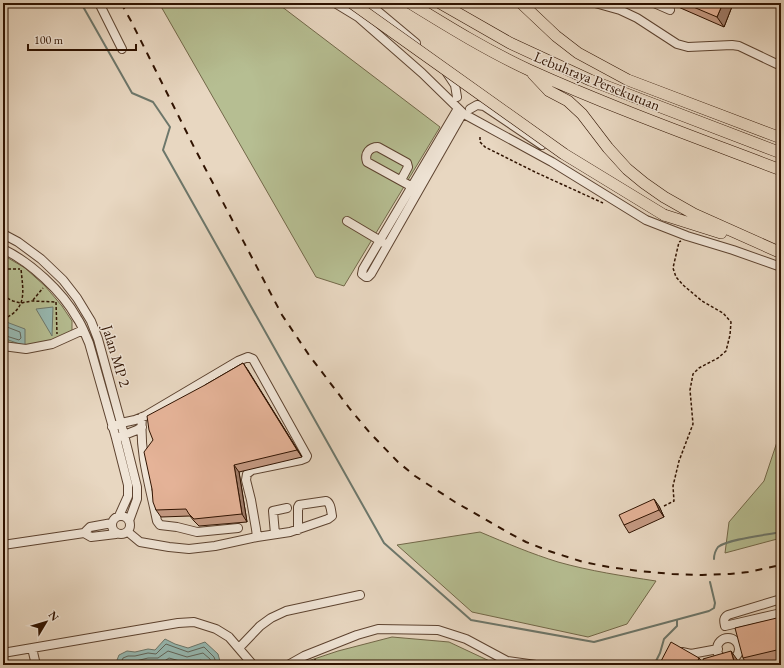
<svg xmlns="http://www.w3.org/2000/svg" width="784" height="668" font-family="'EB Garamond',serif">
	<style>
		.green { fill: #b6be92; stroke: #726849 }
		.water { fill: #97bab3; stroke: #6d776b }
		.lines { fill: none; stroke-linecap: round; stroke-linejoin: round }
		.shore { stroke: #63665a; stroke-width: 1 }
		.stream { stroke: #6d776b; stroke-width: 2 }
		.minor-casing { stroke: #5d4330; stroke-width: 10 }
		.highway-casing { stroke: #2f1200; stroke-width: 12 }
		.path { stroke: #2f1200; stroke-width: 1.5; stroke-dasharray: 3 2; stroke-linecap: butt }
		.minor { stroke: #f0e5d7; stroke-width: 8 }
		.highway { stroke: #e8d7c1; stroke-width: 11 }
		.rail { stroke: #2f1200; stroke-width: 2; stroke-dasharray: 7 7; stroke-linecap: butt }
		.highway-bridge-casing { stroke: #2f1200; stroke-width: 12; stroke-linecap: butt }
		.highway-bridge { stroke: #e8d7c1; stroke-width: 11 }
		.wall { fill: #c59a83; stroke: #2f1200 }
		.shaded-wall { fill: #a07d6a; stroke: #2f1200 }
		.building { fill: #e5b398; stroke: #2f1200 }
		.labels { text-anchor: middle; stroke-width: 3; stroke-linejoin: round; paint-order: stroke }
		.street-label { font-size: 15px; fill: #2f1200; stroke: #f0e5d7 }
	</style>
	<rect width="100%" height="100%" fill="#e8d7c1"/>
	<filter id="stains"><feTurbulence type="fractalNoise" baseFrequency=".005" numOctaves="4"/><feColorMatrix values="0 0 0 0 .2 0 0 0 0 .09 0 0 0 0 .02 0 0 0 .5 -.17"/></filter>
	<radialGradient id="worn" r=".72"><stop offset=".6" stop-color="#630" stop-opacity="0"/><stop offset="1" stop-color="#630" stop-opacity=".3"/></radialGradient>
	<path class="green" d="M159,3H277L440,127L344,286L316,277Z
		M3,255L25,268L45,286L62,306L72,321V332L60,339L25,347L3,341Z
		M781,430V538L725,553L729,522L764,481Z
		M480,532C506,543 532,554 558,562C590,571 623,576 656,581L627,624L588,637L472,612L397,545Z
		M392,637L449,642L498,665H296L338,651Z"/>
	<path class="water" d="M53,307L52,336L36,309Z
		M3,320L9,323L25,329V346L3,338Z
		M165,639L175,644L188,648L205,642L218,654L221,665H115L119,655L127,651L135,652L148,649L155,650Z"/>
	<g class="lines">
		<path class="shore" d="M3,324L7,327L20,332L21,338L19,340L3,335
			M120,665L123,658L128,656H135L148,653L156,654L166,644L188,652L204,647L214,657L217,665
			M125,665L126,662L129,661H136L148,658H158L168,651L187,657L203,653L210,659L212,665
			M146,665L160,664L169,658L187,663H191L201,660L205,663L206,665"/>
		<path class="stream" d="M81,3L132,93L153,102L170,127L163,150L384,543L471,620L594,642L709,611L714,608L715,603L710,582
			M714,559C714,554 715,551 718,547C728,539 767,535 781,532
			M654,665L660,653L664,639L677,626V620"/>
		<g class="minor-casing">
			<path id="minor" d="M99,3L122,49
				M335,3L358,17L422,73L464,114L552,162L646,220L687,236L733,250L781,267
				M368,3L416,43
				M595,3L620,10L637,18L677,44L688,47L732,45L739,46L781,66
				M654,3L670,10
				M447,73L455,85L457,97
				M470,109L477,105L484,106L542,145
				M457,110L363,269L362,274L366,277H368L371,274L461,116L463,114
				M401,180L408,167L407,163L378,147C370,147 364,153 367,162L416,189
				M347,221L384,243
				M3,234L18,242L41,259L63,280L77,298L91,321L98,339L121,423L137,487V499L129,521
				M3,249C30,262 62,291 77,318C82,325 85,334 89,343L116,438L128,485V496L119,516
				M3,346L26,349L52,344L83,330
				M142,417C139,452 150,487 157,521L160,525L177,527L197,532L238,528
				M112,427L121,423L135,420L145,416L238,361L248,357L253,359L307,456L306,458L301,460L252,470L247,474L246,480L251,500L256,529L257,537
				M119,437L137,430L142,427
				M112 525a9 9 0 1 1 18 0a9 9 0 1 1-18 0Z
				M128,532L140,542L169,547L189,549L215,546L257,537L290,532L328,519L332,516C331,511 331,503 326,501L299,505L298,507V530
				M84,533L90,527L112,523
				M275,534L273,511L287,508
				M3,545L84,533L91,537L116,534
				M781,599L728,615C723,618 724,621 725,626L781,613
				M717 649a11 11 0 1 1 22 0a11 11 0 1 1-22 0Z
				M32,648L36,665
				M239,648L260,626L271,618L286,611L360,595
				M682,652L691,654L718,649
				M3,653L178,623L194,622L216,629L229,637L253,665
				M288,665L304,656L357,635L378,629L438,630L466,639L507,661L536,665"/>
		</g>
		<g class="highway-casing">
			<path id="highway" d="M410,3C449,27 488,51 529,70C611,107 697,138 781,170
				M440,3L510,43L590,80L781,153
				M521,3L556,36L578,53L628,80L781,138
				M533,74L549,91L568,101L582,114L608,148L627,169L644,183L664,197L694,214L779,252
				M664,215L721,233"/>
		</g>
		<path class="path" d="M480,137V142L485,147L535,172L603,203
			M3,269H20
			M3,296L13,301L21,303L32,301L56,302
			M33,300L43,288
			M56,302L57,334
			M3,319C28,309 23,291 21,269
			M664,506L674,501L673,486L679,461L693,424L690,390L693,374L699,368L718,358L726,351L730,335L731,322L723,313L702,301L683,285L676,277L673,268L679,242L681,241
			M315,665V659"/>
		<use href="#minor" class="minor"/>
		<use href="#highway" class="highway"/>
		<path class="rail" d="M121,3L131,21L194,147L282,315L309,355L350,409L370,433L398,462L415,476L455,502L509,533L526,542L549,551L583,562L609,567L639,571L672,574L702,575L730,574L748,572L781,565"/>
		<g class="highway-bridge-casing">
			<path id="highway-bridge" d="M352,3L564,154L664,215"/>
		</g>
		<use href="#highway-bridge" class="highway-bridge"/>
	</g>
	<path class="wall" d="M674,3H732L733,4L724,27L676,6Z
		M243,363L302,457L239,472L247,522L199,526L194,521L190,516L161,517L156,510L152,489L205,385Z
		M659,506L664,517L629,533L624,525Z
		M781,617V665H747L743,658Z"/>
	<path class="shaded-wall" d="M723,3H732L733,4L724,27L717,17Z
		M243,363L248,370L302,457L297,450Z
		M234,465L239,472L247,522L242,514Z
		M654,499L659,506L664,517L659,510Z
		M731,651L741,665H735Z
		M699,658L705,665H696Z"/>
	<path class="building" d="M684,3H723L717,17Z
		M243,363L297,450L234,465L242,514L194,519L189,514L186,509L156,510L153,502L152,489L144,452L153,440L149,430L147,416L205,385Z
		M654,499L659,510L624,525L619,515Z
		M781,617V649L743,658L735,628Z
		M671,642L699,658L696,665H659Z
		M731,651L735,665H705L703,659Z"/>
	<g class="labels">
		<g class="street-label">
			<text transform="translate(597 81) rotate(22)" y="5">Lebuhraya Persekutuan</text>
			<text transform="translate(116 356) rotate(73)" y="5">Jalan MP 2</text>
		</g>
	</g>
	<rect width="784" height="668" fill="none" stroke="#e8d7c1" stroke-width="16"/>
	<rect x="4" y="4" width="776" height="660" fill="none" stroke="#2f1200" stroke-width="2"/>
	<rect x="8" y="8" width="768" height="652" fill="none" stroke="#2f1200"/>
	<g transform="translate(46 622) rotate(52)" stroke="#f0e5d7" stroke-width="3" paint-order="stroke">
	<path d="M0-3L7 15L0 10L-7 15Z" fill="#2f1200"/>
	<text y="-6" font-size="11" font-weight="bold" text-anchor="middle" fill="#2f1200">N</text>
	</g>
	<path d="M28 44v6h108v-6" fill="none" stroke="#2f1200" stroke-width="2"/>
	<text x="34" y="44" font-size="12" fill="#2f1200" stroke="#f0e5d7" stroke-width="3" paint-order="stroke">100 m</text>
	<rect width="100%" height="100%" filter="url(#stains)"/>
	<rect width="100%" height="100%" fill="url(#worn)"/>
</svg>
